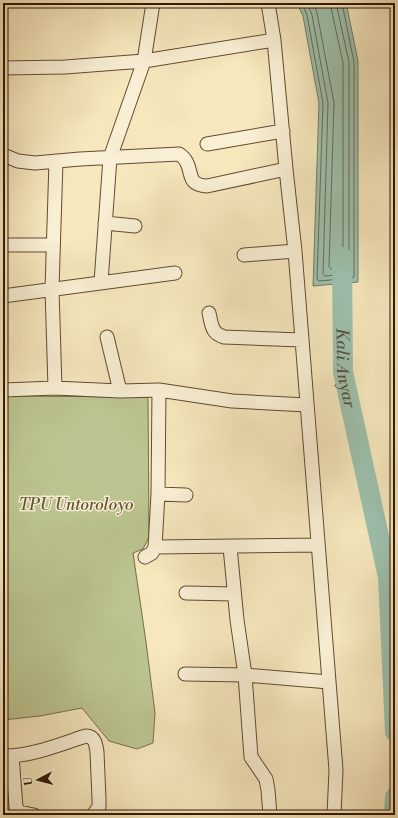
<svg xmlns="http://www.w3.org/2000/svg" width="398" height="818" font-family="'Libre Bodoni',serif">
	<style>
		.green { fill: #bcc591; stroke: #776e4a }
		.water { fill: #9dc0ad; stroke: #727c69 }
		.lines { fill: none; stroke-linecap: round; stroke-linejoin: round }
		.shore { stroke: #686b58; stroke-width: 1 }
		.river { stroke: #9dc0ad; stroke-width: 20 }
		.minor-casing { stroke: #634a32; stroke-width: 15 }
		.minor { stroke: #f9efd4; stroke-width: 13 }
		.labels { text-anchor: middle; stroke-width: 3; stroke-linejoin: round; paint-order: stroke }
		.park-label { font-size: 16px; font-style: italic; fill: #625335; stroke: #f9efd4 }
		.water-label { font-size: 17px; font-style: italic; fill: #57523e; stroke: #f9efd4 }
	</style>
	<rect width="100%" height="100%" fill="#f6e7bd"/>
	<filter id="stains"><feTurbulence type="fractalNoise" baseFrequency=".005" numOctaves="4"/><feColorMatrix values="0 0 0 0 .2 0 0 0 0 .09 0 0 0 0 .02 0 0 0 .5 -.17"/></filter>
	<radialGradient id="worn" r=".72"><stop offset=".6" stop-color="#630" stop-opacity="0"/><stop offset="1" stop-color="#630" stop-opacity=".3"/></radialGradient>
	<path class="green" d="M3,396L148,397L149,537L143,549L133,553L146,642L155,713L153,743L137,749L109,741L82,708L40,716L3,720Z"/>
	<path class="water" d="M297,3H345L347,7L358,61V282L313,286L319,103L303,16Z"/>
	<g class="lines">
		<path class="shore" d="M302,3L307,15L323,103L317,279L319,281L352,278L354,277V62L342,3
			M307,3L312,15L328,103L323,274L325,276L348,274L349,272V62L336,3
			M314,3L317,13L334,103L329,267L331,269L342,268L343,267V63L330,3"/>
		<g class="river">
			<path id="s1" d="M342,257L343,372L388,577L395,732"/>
			<path d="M394,815L395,797"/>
		</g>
		<g class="minor-casing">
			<path id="minor" d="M268,3L274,40L286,169L295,251L336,770L334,815
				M3,68L65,67L144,61L274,40
				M207,144L283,131
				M3,155L18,161L35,163L80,159L179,154C197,166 182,185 207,186L286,169
				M105,223L135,226
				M3,245H53
				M244,255L295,251
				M101,282L110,158L144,61L153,3
				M3,296L175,273
				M209,313C212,325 211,333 224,337L302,340
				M107,337L120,391
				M55,388L52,289L56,161
				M3,390L55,388L120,391L159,390L232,401L307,405
				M158,494L186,495
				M155,547L318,545
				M230,547L237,620L245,675L251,757L266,779L268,790L270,815
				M145,557L152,553L155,547L158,494L159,390
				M186,593L234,594
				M185,674L245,675L329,682
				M3,756C30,757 60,744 86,736C95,736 96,745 97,752L99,799V807L93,815
				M12,756L16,807L19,812L34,815"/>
		</g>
		<use href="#minor" class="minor"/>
	</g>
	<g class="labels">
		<g class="park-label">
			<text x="76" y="510">TPU Untoroloyo</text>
		</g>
		<g class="water-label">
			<text dy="6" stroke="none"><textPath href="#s1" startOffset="111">Kali Anyar</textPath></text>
		</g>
	</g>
	<rect width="398" height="818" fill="none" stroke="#f6e7bd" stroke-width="16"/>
	<rect x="4" y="4" width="390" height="810" fill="none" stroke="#321603" stroke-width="2"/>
	<rect x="8" y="8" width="382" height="802" fill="none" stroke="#321603"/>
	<g transform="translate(38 780) rotate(263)" stroke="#f9efd4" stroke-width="3" paint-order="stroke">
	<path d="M0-3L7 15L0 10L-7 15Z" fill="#321603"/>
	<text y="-6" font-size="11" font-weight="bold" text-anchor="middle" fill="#321603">U</text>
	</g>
	<rect width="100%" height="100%" filter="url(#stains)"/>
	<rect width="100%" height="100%" fill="url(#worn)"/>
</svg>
